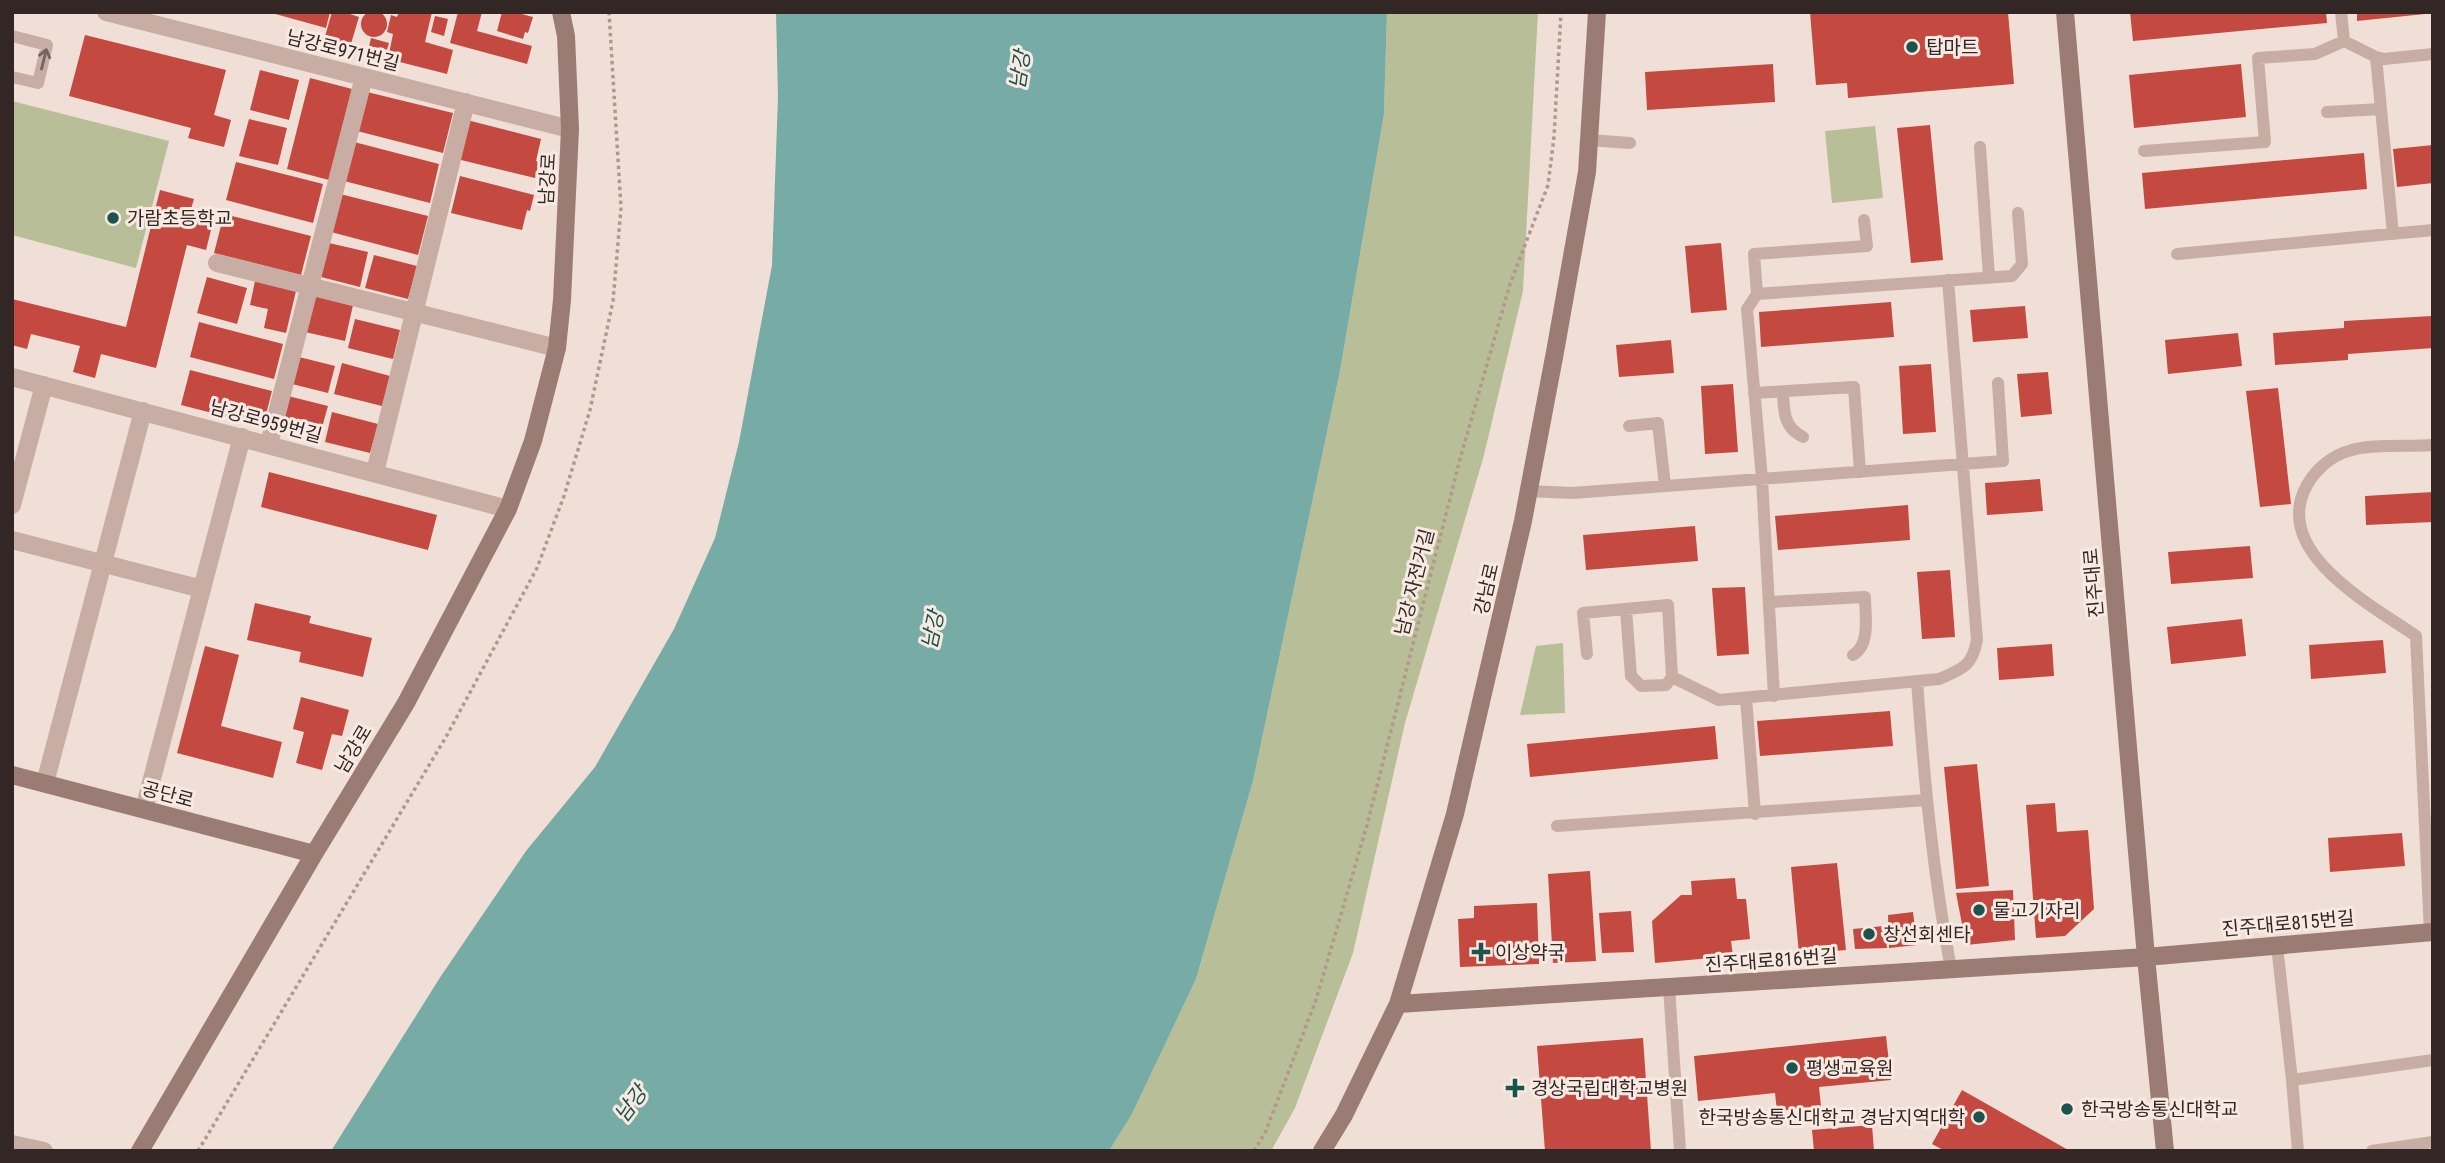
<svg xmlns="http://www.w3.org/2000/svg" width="2445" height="1163" font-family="'Roboto Condensed','Noto Sans KR',sans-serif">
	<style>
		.green { fill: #b8be97 }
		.water { fill: #76aca5 }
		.building { fill: #c44940 }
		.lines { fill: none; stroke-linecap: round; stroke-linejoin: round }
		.path { stroke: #b3978d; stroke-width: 3.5; stroke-dasharray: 3.5 3.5; stroke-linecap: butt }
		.lane { stroke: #c7ada3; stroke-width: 12 }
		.street { stroke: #c7ada3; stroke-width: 18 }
		.secondary { stroke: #9b7c75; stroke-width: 18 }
		.oneway { stroke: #75635e }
		.poi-dot { fill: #1c534d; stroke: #f8eae2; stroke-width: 2.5 }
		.labels { text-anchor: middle; stroke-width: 6; stroke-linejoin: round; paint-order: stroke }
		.poi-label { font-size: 19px; fill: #322725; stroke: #f8eae2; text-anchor: start }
		.street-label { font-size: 19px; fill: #322725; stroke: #f8eae2 }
		.water-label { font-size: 21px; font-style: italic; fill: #1c534d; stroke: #f8eae2 }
	</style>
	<rect width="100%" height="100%" fill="#f0dfd6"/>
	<path class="green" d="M1387,12H1538L1523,291L1484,455L1405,723L1353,953L1295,1108L1271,1151H1109L1132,1114L1196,979L1253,781L1340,371L1384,114Z
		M12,101L169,141L136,268L12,235Z
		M1875,126L1883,198L1832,203L1825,131Z
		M1563,643L1565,713L1520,715L1536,646Z"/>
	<path class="water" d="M776,12H1387L1384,114L1340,371L1253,781L1196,979L1132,1114L1109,1151H331L441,976L526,851L595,767L674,629L715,538L739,442L772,265L778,97Z"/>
	<path class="building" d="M361 24a13 13 0 1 1 26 0a13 13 0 1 1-26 0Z
		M268,12H330L326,28Z
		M332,12H344L359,17L350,47L324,40Z
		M399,12H432L425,42L453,50L447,74L388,59L393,34L387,32L391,15L397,17Z
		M458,12H482L477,31L532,46L527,64L450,43Z
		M502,12H514L533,17L528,33L525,32L523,39L497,31Z
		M1810,12H2008L2014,84L1848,98L1847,83L1816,85Z
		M2130,12H2326L2327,23L2133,41Z
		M2357,12H2425V14L2357,21Z
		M435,16L448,19L444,36L431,32Z
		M85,35L226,70L214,115L231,120L224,147L188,138L191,128L69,96Z
		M371,38L389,43L384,59L367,55Z
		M1773,64L1775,102L1647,110L1645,72Z
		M2241,64L2246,117L2134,128L2129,75Z
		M260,70L299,80L289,120L250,110Z
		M310,78L352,89L329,180L287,169Z
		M367,92L453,113L443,153L357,131Z
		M249,119L287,128L278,165L239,156Z
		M467,120L541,139L536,161L539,162L535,178L457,159Z
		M1930,125L1943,260L1911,263L1897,128Z
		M354,142L439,164L430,203L344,181Z
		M2433,145V183L2397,187L2393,149Z
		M2364,153L2367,189L2145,209L2142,173Z
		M236,162L323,184L313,223L226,200Z
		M460,176L534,195L530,211L527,210L522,230L451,213Z
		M160,190L194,199L190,212L214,218L206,250L187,245L156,368L101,354L95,378L73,372L80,346L31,334L27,349L12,345V299L126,327Z
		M340,194L428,216L418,255L331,232Z
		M224,214L311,236L301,275L214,253Z
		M329,243L368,252L360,287L321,277Z
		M1721,243L1727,310L1691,313L1685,246Z
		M374,255L417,266L408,299L365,288Z
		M207,277L247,288L237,324L197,313Z
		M255,281L296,291L286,333L264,328L268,309L250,305Z
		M314,295L353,305L345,341L305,332Z
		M1891,302L1894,337L1761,347L1759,312Z
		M2025,306L2028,338L1973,342L1970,310Z
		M2432,316L2433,348L2348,354V360L2275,365L2273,333L2344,328V321Z
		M355,319L400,330L393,359L348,348Z
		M199,322L283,344L274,379L190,357Z
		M2238,333L2242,366L2168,374L2165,340Z
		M1671,340L1674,373L1619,377L1616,345Z
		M295,356L335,366L328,393L288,383Z
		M342,363L390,376L382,406L334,394Z
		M1931,364L1936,432L1903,434L1899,366Z
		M190,370L272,391L263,426L181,405Z
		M2048,372L2052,414L2021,417L2017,374Z
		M1733,384L1738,452L1705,454L1701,386Z
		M2278,388L2291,504L2260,507L2246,391Z
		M288,396L328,406L319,438L280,428Z
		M332,412L378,424L370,453L325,442Z
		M269,472L437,515L428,550L261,507Z
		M2040,479L2043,511L1987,515L1985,483Z
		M2433,492V522L2366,525L2365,496Z
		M1908,505L1910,540L1778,550L1775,516Z
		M1695,526L1698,561L1586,570L1583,535Z
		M2250,546L2253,578L2171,584L2168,552Z
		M1950,570L1955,637L1922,639L1917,572Z
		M1745,587L1749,654L1717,656L1712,588Z
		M255,603L311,616L309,623L372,638L363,677L299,662L301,652L247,640Z
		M2242,619L2246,656L2171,664L2167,627Z
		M2383,640L2386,673L2311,679L2309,645Z
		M2052,644L2054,676L1999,680L1997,648Z
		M205,646L239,655L221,726L282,742L273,778L177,753Z
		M301,697L349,710L342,736L332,734L322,770L296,763L304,732L293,729Z
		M1890,711L1893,746L1760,756L1757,721Z
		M1715,726L1718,759L1530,777L1527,744Z
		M1977,764L1989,886L1956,889L1944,767Z
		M2055,803L2057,832L2088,830L2094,909L2065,936L2036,938L2026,805Z
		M2402,833L2405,866L2330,872L2328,838Z
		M1837,863L1846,950L1799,954L1791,867Z
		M1590,871L1596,961L1553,963L1548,874Z
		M1735,878L1737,899H1746L1750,939L1731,941L1733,956L1655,963L1652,921L1681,895H1692L1691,881Z
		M2013,890L2015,940L1966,945L1956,893Z
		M1537,903L1539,964L1460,967L1458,919L1474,918V906Z
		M1631,911L1634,952L1602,953L1599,913Z
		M1913,912L1917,945L1889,948L1888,915Z
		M1884,926L1887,948L1855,949L1853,929Z
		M1886,1036L1891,1080L1819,1087L1821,1106L1777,1111L1775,1093L1698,1101L1694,1056Z
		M1643,1038L1651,1151H1545L1537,1046Z
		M1962,1090L2070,1151H1945L1932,1144Z
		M1872,1125L1874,1151H1814L1812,1130Z"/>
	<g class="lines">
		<path class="path" d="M198,1151L446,737L537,568L564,496L590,410L613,301L621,208L609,12
			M1254,1151L1265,1133L1316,1000L1367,825L1460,459L1510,284L1548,185L1554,137L1561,12"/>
		<path class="lane" d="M2341,12L2344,41
			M12,36L47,45L38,83L12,77
			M2376,57L2393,234
			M2327,112L2381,109
			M1589,140L1630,143
			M1980,147L1989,277
			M2144,151L2265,142L2258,58L2315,54L2344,41L2376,57L2384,59L2433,54
			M2177,254L2433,230
			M1757,294L2012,276L2022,264L2018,213
			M1783,392C1784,411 1783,427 1803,437
			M1754,393L1854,387L1860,472
			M1629,426L1658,423L1665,486
			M1529,491L1572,493L2003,461L1998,383
			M1769,602L1865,597C1865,615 1871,645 1853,655
			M1626,610L1631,676L1641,686L1666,685L1672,677
			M1587,654L1583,613L1668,605L1672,677L1719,700L1939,679C1962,669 1972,667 1977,640L1948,280
			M1917,681C1924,778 1933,874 1951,969
			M1774,696L1762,479L1747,309L1757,294L1754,254L1867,246L1864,220
			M1746,698L1755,814
			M1557,826L1926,800
			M2430,932L2416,636C2373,606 2276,555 2304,491C2313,471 2331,455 2352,450C2370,444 2412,447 2433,445
			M2277,946L2292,1080L2433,1060
			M1669,987L1680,1151
			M2292,1080L2298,1151
			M2372,1151L2433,1142"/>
		<path class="street" d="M106,12L570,129
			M217,263L557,348
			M12,377L508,509
			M269,444L364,77
			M375,472L466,102
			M12,505L44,385
			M12,540L202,589
			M45,783L143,411
			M144,809L242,437
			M12,1144L44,1151"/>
		<path class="secondary" d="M2065,12L2146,957L2165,1151
			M12,775L314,854
			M1398,1004L2146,957L2433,932
			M140,1151L314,854L406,703L508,509L533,441L557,348L562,300L570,129L566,36L561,12
			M1322,1151L1344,1115L1398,1004L1455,814L1523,521L1555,352L1587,172L1597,12"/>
	</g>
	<defs><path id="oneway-shaft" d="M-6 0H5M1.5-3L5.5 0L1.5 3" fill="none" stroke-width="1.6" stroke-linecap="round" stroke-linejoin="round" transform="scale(1.75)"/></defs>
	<use class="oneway" href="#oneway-shaft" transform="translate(44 59) rotate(-76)"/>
	<g class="poi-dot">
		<circle cx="1912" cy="47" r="7"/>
		<circle cx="113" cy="218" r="7"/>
		<circle cx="1979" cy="910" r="7"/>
		<circle cx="1869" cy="934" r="7"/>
		<path d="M1477.5 941.5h7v7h7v7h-7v7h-7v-7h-7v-7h7z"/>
		<circle cx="1792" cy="1068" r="7"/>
		<path d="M1511.5 1077.5h7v7h7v7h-7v7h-7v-7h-7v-7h7z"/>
		<circle cx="2067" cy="1109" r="7"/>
		<circle cx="1979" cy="1117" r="7"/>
	</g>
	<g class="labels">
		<g class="poi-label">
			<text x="1926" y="54">탑마트</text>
			<text x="127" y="225">가람초등학교</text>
			<text x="1993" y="917">물고기자리</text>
			<text x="1883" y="941">창선회센타</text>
			<text x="1495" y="959">이상약국</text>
			<text x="1806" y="1075">평생교육원</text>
			<text x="1531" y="1095">경상국립대학교병원</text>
			<text x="2081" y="1116">한국방송통신대학교</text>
			<text x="1965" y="1124" text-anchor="end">한국방송통신대학교 경남지역대학</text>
		</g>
		<g class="street-label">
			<text transform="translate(343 50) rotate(14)" y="7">남강로971번길</text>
			<text transform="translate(547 179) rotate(-87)" y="7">남강로</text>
			<text transform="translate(266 421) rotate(15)" y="7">남강로959번길</text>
			<text transform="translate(1414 582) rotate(-76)" y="7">남강 자전거길</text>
			<text transform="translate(2093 583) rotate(-95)" y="7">진주대로</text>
			<text transform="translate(1486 589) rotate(-77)" y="7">강남로</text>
			<text transform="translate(353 749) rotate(-59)" y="7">남강로</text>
			<text transform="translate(168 794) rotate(15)" y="7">공단로</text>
			<text transform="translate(2288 923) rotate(-5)" y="7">진주대로815번길</text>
			<text transform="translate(1771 960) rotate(-4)" y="7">진주대로816번길</text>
		</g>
		<g class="water-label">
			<text transform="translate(1020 70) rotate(-81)" y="7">남강</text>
			<text transform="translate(933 630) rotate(-78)" y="7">남강</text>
			<text transform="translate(631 1104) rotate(-53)" y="7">남강</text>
		</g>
	</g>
	<rect width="2445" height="1163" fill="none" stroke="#322725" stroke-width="28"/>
</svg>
